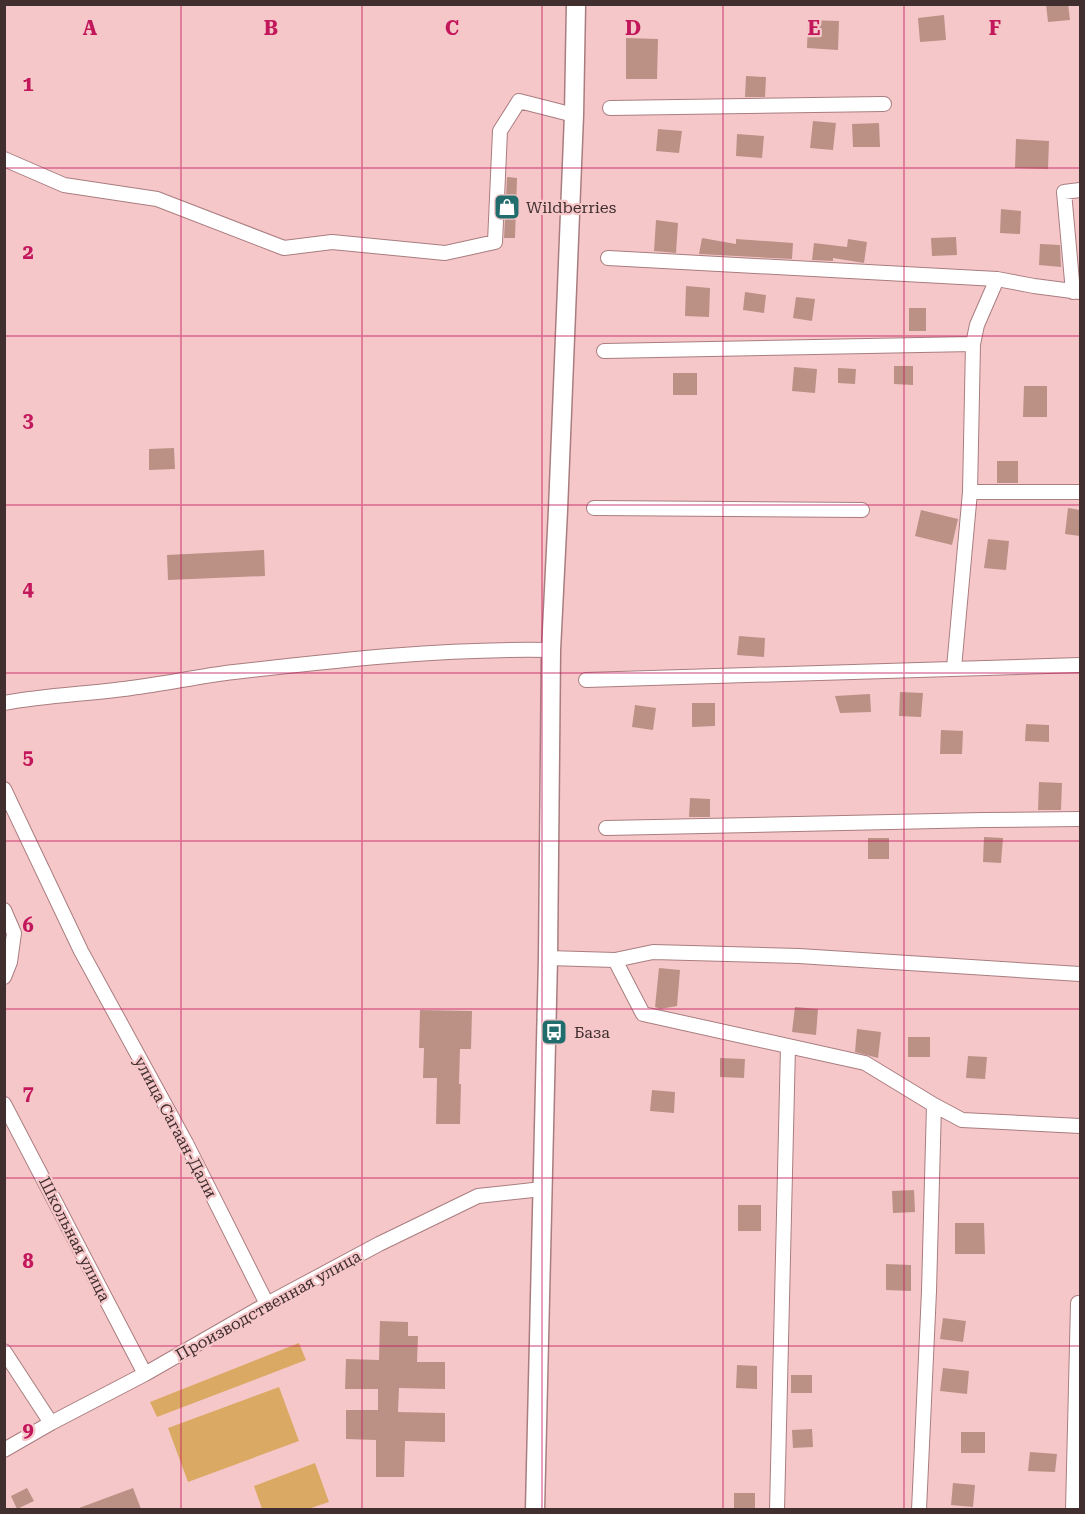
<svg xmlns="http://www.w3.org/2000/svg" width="1085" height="1514" font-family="'Roboto Serif',serif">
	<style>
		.pitch { fill: #daaa65 }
		.building { fill: #bb9185 }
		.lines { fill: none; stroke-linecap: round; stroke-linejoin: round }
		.minor-casing { stroke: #a97d7f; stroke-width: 16 }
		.secondary-casing { stroke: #a97d7f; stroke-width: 21 }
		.minor { stroke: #fff; stroke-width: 14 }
		.secondary { stroke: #fff; stroke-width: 18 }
		.grid { fill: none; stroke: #c2185b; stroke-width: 1.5; stroke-opacity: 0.55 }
		.labels { text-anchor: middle; stroke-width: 4.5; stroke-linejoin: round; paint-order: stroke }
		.poi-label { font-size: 16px; fill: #412f30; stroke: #f6c7c9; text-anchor: start }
		.street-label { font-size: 16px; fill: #412f30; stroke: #f6c7c9 }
		.grid-label { font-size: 20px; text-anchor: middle; font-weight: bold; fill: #c2185b; stroke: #f6c7c9; stroke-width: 4.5; stroke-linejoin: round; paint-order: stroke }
	</style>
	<rect width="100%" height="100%" fill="#f6c7c9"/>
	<path class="pitch" d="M299,1343L306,1360L157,1417L150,1402Z
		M279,1387L299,1441L188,1482L168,1428Z
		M315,1463L329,1502L308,1509H262L254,1486Z"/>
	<path class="building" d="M1046,4H1068L1070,20L1048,22Z
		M944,15L946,40L920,42L918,18Z
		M808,20L839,21L838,50L807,48Z
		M626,38L658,39L657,79H626Z
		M746,76L766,77L765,97H745Z
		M813,121L836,123L833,150L810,148Z
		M879,123L880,147H853L852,124Z
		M658,129L682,131L679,153L656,151Z
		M737,134L764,136L762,158L736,156Z
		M1016,139L1049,141L1048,169L1015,168Z
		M507,177L517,178L515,238H504Z
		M1001,209L1021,211L1020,234L1000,233Z
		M656,220L678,223L676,253L654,251Z
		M956,237L957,255L932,256L931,238Z
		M702,238L736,244V239L793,243L792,259L699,254Z
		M848,239L867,242L864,263L833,258V261L812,260L814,243L847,247Z
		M1040,244L1060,245L1061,267L1039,265Z
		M686,286L710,288L709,317L685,316Z
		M745,292L766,295L764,313L743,310Z
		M796,297L815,299L812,321L793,318Z
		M909,308H926V331H909Z
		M894,366H913V385L894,384Z
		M794,367L817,369L815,393L792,391Z
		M838,368L856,369L855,384L838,383Z
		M673,373H697V395H673Z
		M1024,386H1047V417H1023Z
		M174,448L175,469L149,470V449Z
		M997,461H1018V483H997Z
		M1068,508L1080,510V536L1065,534Z
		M921,510L958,519L952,545L915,536Z
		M988,539L1009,541L1006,570L984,568Z
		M264,550L265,576L168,580L167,555Z
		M739,636L765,638L764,657L737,655Z
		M900,692L923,693L921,717L899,716Z
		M870,694L871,712L840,713L835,696Z
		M692,703H715V726L692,727Z
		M635,705L656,708L653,730L632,727Z
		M1026,724L1049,725V742L1025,741Z
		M941,730L963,731L962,754H940Z
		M1039,782L1062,783L1061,810H1038Z
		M690,798L710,799V817H689Z
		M984,837L1003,838L1001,863L983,862Z
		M868,838H889V859H868Z
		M659,968L680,970L677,1006L660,1009L655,1007Z
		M795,1007L818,1009L816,1035L792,1032Z
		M420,1010L472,1011L471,1049H460L459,1084H461L460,1124H436L437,1078H423L424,1048H419Z
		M857,1029L881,1032L878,1058L855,1052Z
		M908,1037H930V1057H908Z
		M968,1056L987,1057L985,1079L966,1078Z
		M720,1058L745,1059L744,1078L720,1077Z
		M652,1090L675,1092L674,1113L650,1111Z
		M914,1190L915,1212L893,1213L892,1191Z
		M738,1205H761V1231H738Z
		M955,1223H984L985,1254H955Z
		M886,1264L911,1265V1291L886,1290Z
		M943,1318L966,1321L963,1342L940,1339Z
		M380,1321L408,1322V1336H418L417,1362H445V1389L399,1388L398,1412L445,1413V1442L405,1441L404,1477H376V1440L346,1439V1410H378V1389H345L346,1359L379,1360Z
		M737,1365L757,1366V1389L736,1388Z
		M943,1368L969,1371L967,1394L940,1391Z
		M791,1375H812V1393H791Z
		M812,1429L813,1447L793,1448L792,1430Z
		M961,1432H985V1453H961Z
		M1030,1452L1057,1454L1055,1472L1028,1471Z
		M953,1483L975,1485L973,1507L951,1505Z
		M27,1488L34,1501L17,1509L11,1496Z
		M133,1488L141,1509H79V1508Z
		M734,1493H755V1509H734Z"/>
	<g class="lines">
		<g class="minor-casing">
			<path id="minor" d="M610,108L884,104
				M4,159L64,185L157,199L284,248L332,242L445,253L495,242L500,131L519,101L574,115
				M608,258L997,279
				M1073,292L1064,192L1080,190
				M604,351L973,344
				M970,492H1080
				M594,508L862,510
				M954,668L970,492L973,344L977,325L997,279L1034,286L1080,292
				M586,680L1080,665
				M4,703C46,695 89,694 131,688C165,684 199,676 234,672C339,660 445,648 551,650
				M4,789L81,951L186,1143L267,1304
				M606,828L984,820L1080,819
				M4,910L14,933L10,962L4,977
				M548,958L615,960L653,952L799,956L1080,974
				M615,960L643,1014L865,1063L934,1105L962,1120L1080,1126
				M4,1104L145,1374
				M4,1351L51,1423
				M4,1450L51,1423L145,1374L267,1304L379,1244L478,1196L542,1189
				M777,1510L788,1046
				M919,1510L929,1291L934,1105
				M1073,1510L1078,1303"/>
		</g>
		<g class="secondary-casing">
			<path id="secondary" d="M535,1510L548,958L551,650L558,510L574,115L576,4"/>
		</g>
		<use href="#minor" class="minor"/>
		<use href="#secondary" class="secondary"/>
	</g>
	<path class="grid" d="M181,4V1510M362,4V1510M542,4V1510M723,4V1510M904,4V1510M4,168H1080M4,336H1080M4,505H1080M4,673H1080M4,841H1080M4,1009H1080M4,1178H1080M4,1346H1080"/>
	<defs>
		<g id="shop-square" transform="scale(1.35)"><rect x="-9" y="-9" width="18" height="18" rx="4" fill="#216d6d" stroke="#f6c7c9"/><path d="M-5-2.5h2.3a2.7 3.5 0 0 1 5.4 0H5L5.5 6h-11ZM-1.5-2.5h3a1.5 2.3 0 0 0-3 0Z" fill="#fff"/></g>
		<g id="bus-square" transform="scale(1.35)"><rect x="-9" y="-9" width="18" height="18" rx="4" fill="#216d6d" stroke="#f6c7c9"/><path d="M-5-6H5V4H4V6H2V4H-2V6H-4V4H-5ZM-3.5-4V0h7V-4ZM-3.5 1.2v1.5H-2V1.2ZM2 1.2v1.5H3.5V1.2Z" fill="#fff"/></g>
	</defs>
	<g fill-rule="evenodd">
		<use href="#shop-square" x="507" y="207"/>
		<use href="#bus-square" x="554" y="1032"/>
	</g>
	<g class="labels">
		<g class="poi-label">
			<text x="526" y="213">Wildberries</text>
			<text x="574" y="1038">База</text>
		</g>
		<g class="street-label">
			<text transform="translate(176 1127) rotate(62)" y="6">улица Сагаан-Дали</text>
			<text transform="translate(75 1239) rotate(63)" y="6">Школьная улица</text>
			<text transform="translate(268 1305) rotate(-29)" y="6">Производственная улица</text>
		</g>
	</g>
	<g class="grid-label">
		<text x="90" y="35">A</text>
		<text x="271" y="35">B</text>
		<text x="452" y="35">C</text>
		<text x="633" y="35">D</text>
		<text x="814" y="35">E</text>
		<text x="995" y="35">F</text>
		<text x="28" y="91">1</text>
		<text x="28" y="259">2</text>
		<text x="28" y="427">3</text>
		<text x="28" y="596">4</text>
		<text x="28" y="764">5</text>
		<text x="28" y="932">6</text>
		<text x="28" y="1100">7</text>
		<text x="28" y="1268">8</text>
		<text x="28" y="1437">9</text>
	</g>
	<rect width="1085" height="1514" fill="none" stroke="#412f30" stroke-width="12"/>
</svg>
